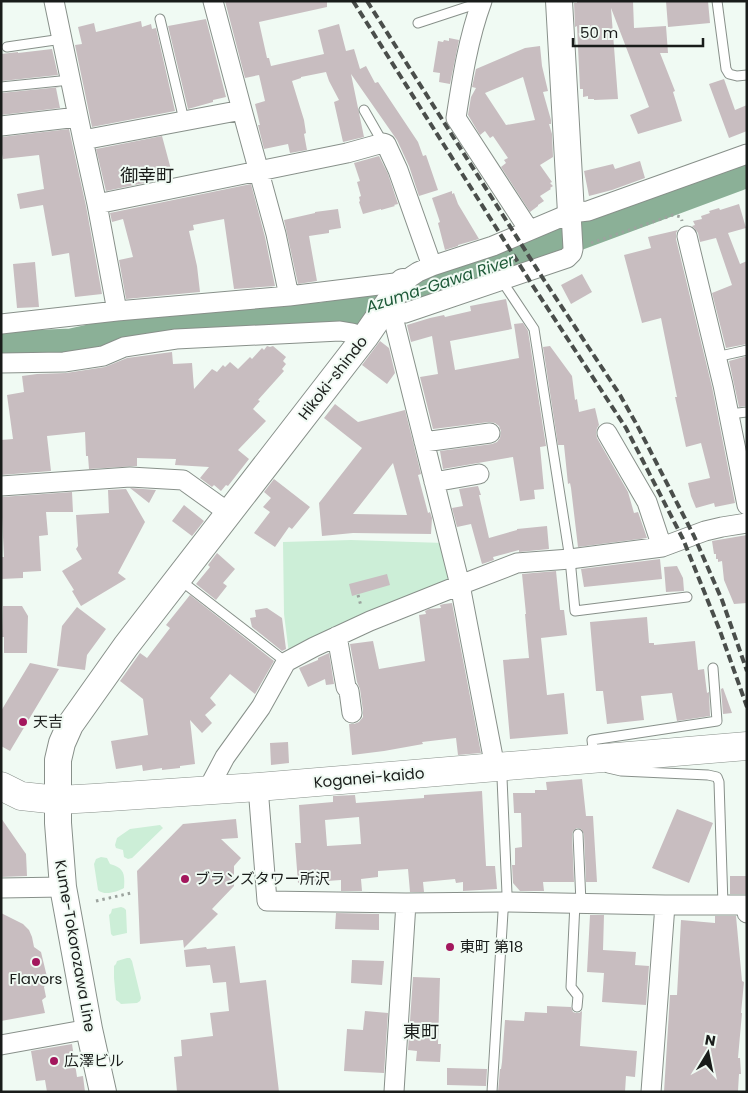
<svg xmlns="http://www.w3.org/2000/svg" width="748" height="1093" font-family="Poppins,'Noto Sans JP',sans-serif">
	<style>
		.green { fill: #cceed7 }
		.lines { fill: none; stroke-linecap: round; stroke-linejoin: round }
		.stream { stroke: #698472; stroke-width: 5 }
		.river { stroke: #8bb097; stroke-width: 31 }
		.building { fill: #c8bdc0; fill-rule: evenodd }
		.lane-casing { stroke: #88908a; stroke-width: 11 }
		.street-casing { stroke: #88908a; stroke-width: 21 }
		.secondary-casing { stroke: #88908a; stroke-width: 28 }
		.primary-casing { stroke: #88908a; stroke-width: 29 }
		.path { stroke: #9ca39e; stroke-width: 3; stroke-dasharray: 2.5 4; stroke-linecap: butt }
		.lane { stroke: #fff; stroke-width: 9 }
		.street { stroke: #fff; stroke-width: 19 }
		.secondary { stroke: #fff; stroke-width: 26 }
		.primary { stroke: #fff; stroke-width: 28 }
		.rail { stroke: #4a4e4b; stroke-width: 4; stroke-dasharray: 8 4; stroke-linecap: butt }
		.poi-dot { fill: #a3175d; stroke: #f0faf3; stroke-width: 2 }
		.labels { text-anchor: middle; stroke-width: 4; stroke-linejoin: round; paint-order: stroke }
		.street-label { font-size: 15px; fill: #191c1a; stroke: #f0faf3 }
		.poi-label { font-size: 15px; fill: #191c1a; stroke: #f0faf3; text-anchor: start }
		.water-label { font-size: 16px; font-style: italic; fill: #1e5a39; stroke: #f0faf3 }
		.quarter-label { font-size: 18px; fill: #191c1a; stroke: #f0faf3 }
	</style>
	<rect width="100%" height="100%" fill="#f0faf3"/>
	<path class="green" d="M351,540L444,543L455,581L289,654L284,614L283,542Z
		M160,825L163,828L132,858L128,859L124,857L123,850L116,848L115,845L117,838L130,829Z
		M101,857L107,858L110,864C124,868 125,873 124,888C117,892 104,896 98,890L94,864L96,859Z
		M121,907L124,908L126,910L127,933L113,936L111,934L109,915L111,913L112,909Z
		M127,958H130L132,961L141,998L140,1001L137,1003L121,1004L119,1002L116,1000L114,978V966L116,964L117,961Z"/>
	<g class="lines">
		<path class="stream" d="M739,174L747,177"/>
		<path class="river" d="M1,347L72,344L135,330L228,321L322,318L353,312L427,291L747,172"/>
	</g>
	<path class="building" d="M225,1H327V7L259,22L267,58H269L271,66L324,54L318,30L339,24L346,51L354,49L360,69L366,66L375,83L378,82L418,142L423,156L426,155L438,190L419,196L409,166L397,140L351,74L364,137L343,142L334,102L339,100L329,81L326,72L301,77V78L292,81L304,120L306,133L304,134L307,150L290,153L288,144L264,149L258,125H260L255,104L265,101L259,75L245,78Z
		M577,1H598V2L633,1L634,28L666,26L668,53H660L675,91L673,92L682,121L638,134L630,115L649,107L611,8L618,99L594,100V99H588V96L583,97V89H580L577,26L575,27L574,3H577Z
		M666,1H708L710,23L668,27Z
		M206,19L226,97L213,100V102L188,109L168,26Z
		M141,21L142,27L151,24L152,29L156,28L175,111L92,127L75,45L82,44L78,27L94,23L96,32Z
		M449,38L459,40L450,84L439,82L440,73L433,72L438,41L443,42L444,40L449,41Z
		M540,46L542,66L548,91L543,92L551,120V124H549L552,134L553,157L540,165L552,182L550,183L553,186L550,188L551,189L540,196L544,201L538,205V206L530,212L501,167L506,163L504,160L508,158L493,136L490,138L485,131L480,135L468,115L471,97L476,88L472,87L476,69L525,48ZM523,77L535,120L506,125L485,93Z
		M52,49L58,75L2,81L1,54L18,52V53Z
		M724,79L735,110L747,105V131L729,138L709,84Z
		M60,87L56,88L60,108L1,115V93Z
		M69,129L86,206L102,294L75,297L69,253L52,256L43,205L20,209L17,194L44,189L39,155L3,159L2,154L1,155V137Z
		M162,136L173,177L106,191L96,149Z
		M379,156L388,174L398,204L394,205L395,206L381,210V209L363,214L359,202L360,201L359,197L361,196L357,182L360,181L354,163Z
		M640,161L645,178L612,190L589,196L584,171L613,164L615,169Z
		M251,184L265,237L275,286L234,289L224,219L193,225L194,230L189,231L197,266L200,292L126,299L119,260L133,257L123,219L112,222L110,213Z
		M452,191V194L454,193L458,204L479,239L458,245V246L445,250L438,223L440,222L432,198Z
		M739,204L746,228L728,233L740,264L747,261V344L726,348L712,293L732,285L716,238L700,242L698,233L695,229L692,226L695,225L693,221L702,219L701,216L710,213L709,211L719,208L720,210Z
		M338,209L341,228L329,230V233L309,236L317,281L298,284L284,220L315,213V212Z
		M678,230L676,233V239L712,387L735,503L715,507L714,503L696,508L691,496L688,483L710,478L701,443L686,447L675,397H677L661,318L642,323L624,255L651,248L648,237Z
		M35,262L39,307L17,308L13,264Z
		M582,274L592,292L571,304L561,285Z
		M506,299L512,329L450,341L455,370L519,358L514,324L523,323L528,331L546,446L540,447L544,489L534,490L535,499L520,501L513,457L443,469L440,451L492,444L497,442L500,438L501,431L499,426L495,423L489,422L433,429L420,377L438,374L432,336L411,342L407,325L430,318L444,315L445,317L471,311L470,306Z
		M380,341L389,348L395,373L387,384L362,365Z
		M267,346L270,347L273,346L286,357L283,361L286,364L282,369L284,371L258,400L260,401L253,409L266,421L238,450L249,459L228,486L226,485L221,491L214,485L212,487L200,478L209,467L175,465L176,459L137,458V466L89,469L88,456H86L85,432L47,436L51,471L1,475V440L13,439L7,395L24,392L22,376L37,374L66,373L105,367L127,358L172,352L173,364L192,363L194,389L212,369L217,372L223,365L225,367L230,362L238,369L250,357L252,359L262,348L264,350Z
		M550,346L572,376L575,400L577,399L579,412L595,408L599,425L597,428L596,433L597,438L628,492L634,513L638,512L647,538L578,547L571,488L570,483L568,484L564,445H558L543,347Z
		M747,356V406L739,407L729,361Z
		M335,404L358,422L405,410L421,474L418,475L428,513L430,512L432,518L431,534L353,533L322,536L319,503L362,448L324,418ZM393,463L407,515L353,514Z
		M274,479L310,507L292,529L289,527L275,547L254,533L270,512L263,507L271,498L264,492Z
		M478,486L481,495H479L489,538L517,530V529L547,526L549,549L519,552V550L493,557L494,560L482,564L471,524L457,527L452,508L463,506L459,489Z
		M130,488L156,490L149,503Z
		M126,489L145,522L118,573L126,579L81,606L72,591L74,590L62,571L82,559L76,549L78,546L76,515L109,513L108,490Z
		M72,492L73,512H46L48,535L39,536L41,571L23,572V578L1,579V557H4L1,497Z
		M184,505L204,521L192,536L172,521Z
		M747,535V603L734,604L724,580L722,561L718,562V559H716V554H714L712,541Z
		M217,553L235,569L223,583L227,586L216,600L196,584L210,567L208,565Z
		M660,559L662,579L584,587L581,569Z
		M677,566L683,578L684,591L666,592L664,567Z
		M556,571L560,610H564L567,635L541,638L547,695L564,693L568,734L510,739L503,660L529,658L525,614H526L522,574Z
		M387,574L390,585L352,596L349,584Z
		M190,595L274,661L255,694L230,674L210,698L216,705L205,715L212,723L202,733L190,720L195,764L180,766V768L162,770V768L143,771L142,765L116,769L111,741L148,735L143,699L120,681L140,653L147,658L170,628L166,625Z
		M452,603L481,753L458,755L456,738L422,742L423,744L384,751L352,755L349,724H354L359,722L363,717V711L360,689L357,682L350,644L373,641L379,669L425,661L419,615L426,614L425,611L429,609L441,608L440,605L444,604Z
		M3,606H22L28,616L27,653H4V637H2Z
		M77,607L106,629L87,655L85,670L57,666L62,626Z
		M267,608L282,618L286,649L282,651L252,627L250,618L256,617L255,610Z
		M647,617L649,643H654V645L695,641L698,670L704,669L707,693L709,692L710,716L677,721L672,693L641,696L644,720L607,724L603,691H596L590,622Z
		M329,653L334,684L326,685L325,679L308,687L299,668L318,660V658Z
		M30,663L59,669L10,751L1,746V711Z
		M723,688L732,713L723,714L721,689Z
		M288,742L289,763L271,765L270,743Z
		M582,779L586,816H593L597,882H586L584,834L581,829L577,828L573,831L572,834L574,882H543L544,891H520L513,883L512,865H515V848L522,847L521,813H514L513,793H535V790H547L546,782Z
		M482,791L486,866H495L497,889L463,891V882L456,883L455,879L423,882L424,892H410L408,869L378,871V877L361,879L362,891H341V880L298,883L295,843H301L299,805L333,802V796L355,795L356,803L424,798V795ZM359,817L361,844L327,846L325,820Z
		M677,809L713,823L689,883L652,868Z
		M1,818L26,854L27,876L1,877Z
		M236,819L238,838L221,839L241,858L234,866V886L212,909L218,914L184,948L183,940L140,944L137,871L183,824Z
		M730,876H747V894H730Z
		M1,913L23,924L29,930L32,937L34,947L41,952L48,981L44,987L46,997L42,1000L45,1013L1,1021Z
		M336,913L379,914V930L335,929Z
		M590,915H604L603,950L636,952L635,965L649,966L646,1005L602,1002L604,973L587,972Z
		M715,916H736L742,981L744,982L741,1013H742L738,1058H740L741,1074H739L738,1091L664,1092L670,995H677L681,920L715,923Z
		M235,946L240,983L266,980L279,1092H177L174,1057L182,1056L181,1040L213,1036L210,1013L229,1011L226,982L213,983L210,965L186,967L184,950L206,947L207,949Z
		M352,960L384,961L382,985L351,983Z
		M413,977L440,978L438,1044H441L440,1062L416,1061L417,1051L408,1050Z
		M547,1006L571,1007L573,1012L576,1013H579L582,1011L580,1046L637,1051L635,1077L626,1076L625,1092H498L500,1069H501L502,1062L505,1020L524,1021L525,1012L547,1013Z
		M365,1011L388,1013L384,1073L344,1071L347,1029L363,1030Z
		M72,1044L77,1077L83,1076L85,1092H47L45,1080L36,1081L31,1051Z
		M447,1068L487,1069L486,1086L447,1085Z"/>
	<g class="lines">
		<g class="lane-casing">
			<path id="lane" d="M717,1L726,69L729,74L737,76L747,75
				M160,19L184,120
				M418,23L482,2
				M7,47L62,39
				M1,87L70,80
				M364,110L383,143
				M502,281L534,329L570,559L575,611L687,597
				M716,357L747,350
				M729,414L747,412
				M180,580L286,662
				M594,756L592,740L717,721L713,668
				M608,768L621,771L708,775L717,777L719,782L723,905
				M578,834L581,903
				M575,903L571,987L578,996L577,1007
				M492,1092L503,912L507,894L502,778L499,771"/>
		</g>
		<g class="street-casing">
			<path id="street" d="M54,1L83,140L97,204L117,311
				M213,1L242,110L276,234L289,296
				M482,1C468,39 462,79 456,118L529,230
				M1,126L78,117
				M83,140L242,110
				M97,204L347,153L383,143L386,144L398,170L432,266
				M687,236L723,385L747,505
				M383,313L394,321L460,585L493,757L497,767
				M383,313H405L567,258L572,253L573,249L571,213
				M1,324L117,311L289,296L403,282L418,272L432,266L493,246L571,213L588,211L747,154
				M1,363L64,362L103,356L124,347L176,339L340,331L352,333L365,337
				M607,433L647,502L662,547
				M424,442L490,433
				M434,482L479,474
				M1,486L130,477L183,480L229,513
				M337,636L346,687L349,691L352,713
				M258,787L267,901L406,903L505,902L665,905H746L747,913
				M207,791L225,757L261,707L286,662L314,647L370,621L460,585L517,563L570,559L662,547L705,531L722,527L747,523
				M1,888L63,887
				M1,1045L89,1029
				M394,1092L406,903
				M651,1092L665,905"/>
		</g>
		<g class="secondary-casing">
			<path id="secondary" d="M559,1L571,213
				M103,1092L89,1029L63,887L58,823V760L62,743L70,725L126,646L365,337L403,282"/>
		</g>
		<g class="primary-casing">
			<path id="primary" d="M1,786L21,796L58,800L94,798L258,787L747,746"/>
		</g>
		<path class="path" d="M591,243L673,215L681,217L682,221
			M358,595L361,606
			M96,901L131,893"/>
		<use href="#lane" class="lane"/>
		<use href="#street" class="street"/>
		<use href="#secondary" class="secondary"/>
		<use href="#primary" class="primary"/>
		<path class="rail" d="M353,1L533,286L626,428L683,539L720,631L747,707
			M367,1L544,280L620,395L637,425L694,536L722,600L747,671"/>
	</g>
	<g class="poi-dot">
		<circle cx="23" cy="722" r="5"/>
		<circle cx="185" cy="879" r="5"/>
		<circle cx="450" cy="947" r="5"/>
		<circle cx="36" cy="962" r="5"/>
		<circle cx="54" cy="1061" r="5"/>
	</g>
	<g class="labels">
		<g class="street-label">
			<text transform="translate(333 378) rotate(-52)" y="5">Hikoki-shindo</text>
			<text transform="translate(369 778) rotate(-5)" y="5">Koganei-kaido</text>
			<text transform="translate(75 946) rotate(80)" y="5">Kume-Tokorozawa Line</text>
		</g>
		<g class="poi-label">
			<text x="33" y="727">天吉</text>
			<text x="195" y="884">ブランズタワー所沢</text>
			<text x="460" y="952">東町 第18</text>
			<text x="36" y="984" text-anchor="middle">Flavors</text>
			<text x="64" y="1066">広澤ビル</text>
		</g>
		<g class="water-label">
			<text transform="translate(440 283) rotate(-18)" y="6">Azuma-Gawa River</text>
		</g>
		<g class="quarter-label">
			<text x="147" y="182">御幸町</text>
			<text x="421" y="1038">東町</text>
		</g>
	</g>
	<rect width="748" height="1093" fill="none" stroke="#191c1a" stroke-width="5"/>
	<g transform="translate(708 1053) rotate(10)" stroke="#f0faf3" stroke-width="4" paint-order="stroke">
	<path d="M0-4L9 19L0 12L-9 19Z" fill="#191c1a"/>
	<text y="-8" font-size="14" font-weight="bold" text-anchor="middle" fill="#191c1a">N</text>
	</g>
	<path d="M573 38v8h130v-8" fill="none" stroke="#191c1a" stroke-width="2.5"/>
	<text x="580" y="38" font-size="15" fill="#191c1a" stroke="#f0faf3" stroke-width="4" paint-order="stroke">50 m</text>
</svg>
